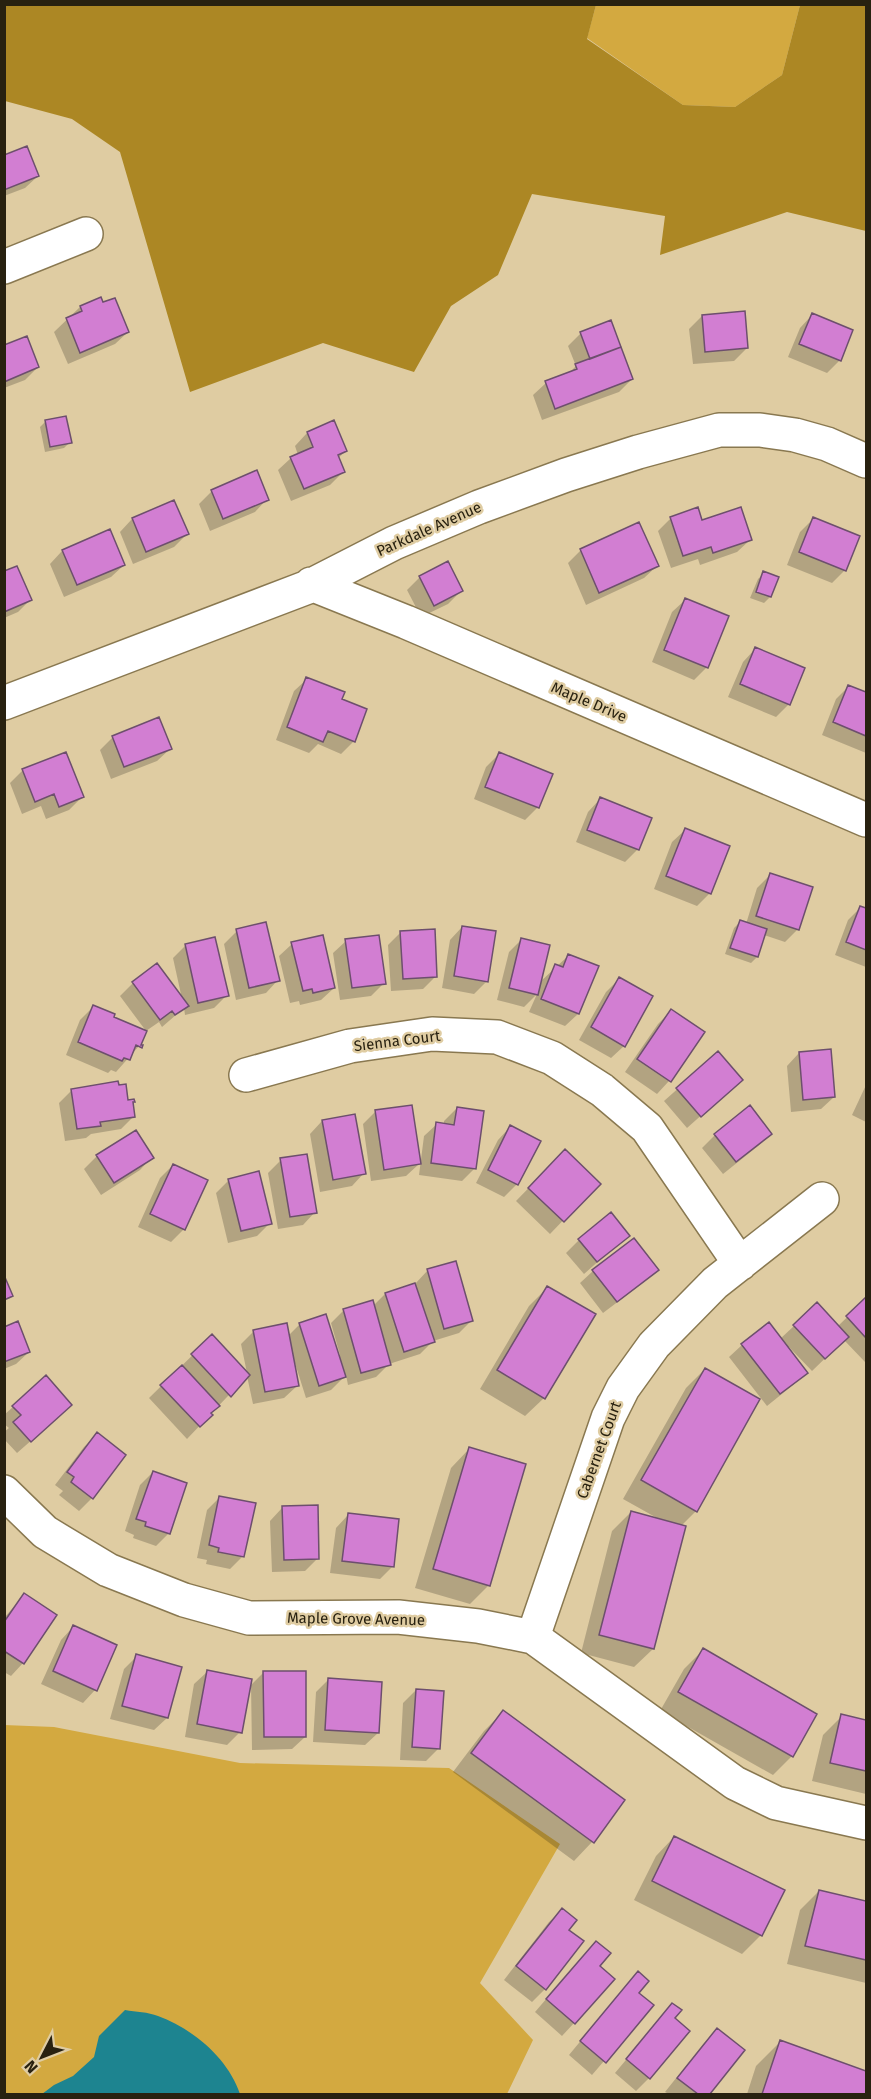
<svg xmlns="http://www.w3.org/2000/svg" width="871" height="2099" font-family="'Fira Sans',sans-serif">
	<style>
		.green { fill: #d3a940 }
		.forest { fill: #ac8724 }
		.water { fill: #1d8490 }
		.shadow { fill: #0003 }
		.building { fill: #d27ed2; stroke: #6d4f6d; stroke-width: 1.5 }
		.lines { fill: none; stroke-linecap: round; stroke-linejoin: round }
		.minor-casing { stroke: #897850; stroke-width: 36 }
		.minor { stroke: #fff; stroke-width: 33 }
		.labels { text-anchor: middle; stroke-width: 5; stroke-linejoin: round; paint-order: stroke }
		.street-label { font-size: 15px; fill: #282110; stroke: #dfcca2 }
	</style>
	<rect width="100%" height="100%" fill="#dfcca2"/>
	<path class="green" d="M596,5H800L782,75L735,107L683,105L587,38Z
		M4,1725L54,1727L240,1763L449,1768L560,1844L480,1983L533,2040L507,2094H5Z"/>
	<path class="forest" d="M4,5H596L587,39L683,105L735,107L782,75L800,5H866V231L787,212L660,255L665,216L532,194L498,275L451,306L414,372L323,343L190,392L120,152L72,119L5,101Z"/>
	<path class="water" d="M125,2010C136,2012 148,2012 158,2016C193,2029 228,2058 240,2094H42L54,2085L73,2076L94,2057L99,2036Z"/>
	<path class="shadow" d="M4,156L38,176L25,188L4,196Z
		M80,307L128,332L115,344L68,364L54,332Z
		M812,315L852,331L840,360L827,373L788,357L800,328Z
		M702,316L747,348L734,361L693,364L689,329Z
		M581,333L632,379L619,392L542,420L533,395L546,383L567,375L576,366L568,346Z
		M4,346L38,367L25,380L4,388Z
		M46,421L70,442L64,448L45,452L40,427Z
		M333,422L346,451L337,459L343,472L330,485L291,501L278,470L291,458L298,455L295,446L307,433Z
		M212,491L267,499L255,512L210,531L199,504Z
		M173,502L187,534L174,547L133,564L120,532L132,519Z
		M671,518L701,522L750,540L737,552L700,565L698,559L671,568L658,531Z
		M813,519L845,570L832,583L787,565L800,532Z
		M110,531L124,565L111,577L64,597L50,564L62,551Z
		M581,550L657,566L644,578L586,605L568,563Z
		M4,573L30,600L18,612L4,618Z
		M764,573L770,597L764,603L750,598L758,579Z
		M420,577L461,591L448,604L421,617L407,590Z
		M685,600L707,667L694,680L652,662L672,612Z
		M755,649L789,704L776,717L728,697L743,662Z
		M307,679L340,700L354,741L341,754L318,744L309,753L276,740L294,691Z
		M849,686L866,694V753L822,735L836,699Z
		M113,737L170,749L157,761L111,779L100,750Z
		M499,754L538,807L525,820L474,799L486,767Z
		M23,770L82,797L69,810L46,819L41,806L22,814L10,783Z
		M600,799L638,849L625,862L576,842L588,812Z
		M685,830L710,893L697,906L654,889L672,842Z
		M770,875L798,929L785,942L764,935L757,957L751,963L725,954L734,928L740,922L746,924L757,888Z
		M861,907L866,910V967L835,955L848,920Z
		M462,927L487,981L474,994L442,988L450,940Z
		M237,931L278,980L266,993L236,1000L224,944Z
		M401,932L436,976L423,989L391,991L388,945Z
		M522,939L540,982L568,956L597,967L578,1014L565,1026L529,1012L537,994L524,1007L497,1000L509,952Z
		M346,941L384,983L371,996L340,1000L333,953Z
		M292,944L334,988L321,1000L300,1005L299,1001L290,1003L279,956Z
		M185,946L227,995L214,1008L185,1015L184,1008L162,1027L159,1022L146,1031L120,996L133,983L182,999L173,958Z
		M619,979L624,1046L611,1058L579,1040L606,992Z
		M93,1007L112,1018L139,1046L116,1072L111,1070L108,1073L66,1055L80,1020Z
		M671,1011L703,1032L669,1081L657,1094L625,1072L658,1024Z
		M718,1053L741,1080L687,1128L664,1101Z
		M799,1053L834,1097L821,1109L791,1112L787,1066Z
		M866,1085V1122L852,1115Z
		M72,1090L127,1102L134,1116L121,1129L91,1134L86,1138L65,1141L59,1103Z
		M750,1107L770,1134L758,1146L723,1174L702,1148L715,1135Z
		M457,1108L475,1168L462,1181L419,1175L424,1136L437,1124L444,1125V1121Z
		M376,1111L419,1164L406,1176L371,1181L363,1124Z
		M322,1121L364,1173L352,1186L320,1192L310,1134Z
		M510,1127L517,1184L504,1197L476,1183L498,1140Z
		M97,1156L152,1157L140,1170L101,1195L84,1169Z
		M281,1160L315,1212L303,1225L278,1229L268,1173Z
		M552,1164L598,1184L550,1234L516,1201Z
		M173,1165L184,1229L171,1242L138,1227L160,1178Z
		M229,1180L270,1223L257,1236L228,1243L216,1193Z
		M628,1235L584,1274L566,1253L579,1240Z
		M428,1270L472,1320L459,1333L433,1341L420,1354L389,1364L376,1377L348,1385L346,1375L331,1390L306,1398L294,1360L292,1361L297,1386L284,1398L253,1404L247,1376L187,1439L149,1398L212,1336L247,1373L241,1344L254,1331L288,1336L300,1324L338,1356L340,1355L331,1323L344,1310L373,1306L385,1294L415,1284Z
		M657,1270L644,1282L603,1313L580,1283L593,1271Z
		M548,1287L544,1398L525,1416L480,1389L529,1306Z
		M866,1299V1361L865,1362L844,1340L812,1371L789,1347L787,1348L806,1372L793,1385L767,1406L729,1357L742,1345L780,1339L794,1326H838Z
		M4,1329L29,1352L16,1364L4,1369Z
		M705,1369L696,1511L681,1526L653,1649L634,1667L581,1653L612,1531L631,1512L657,1518L623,1499L686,1388Z
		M13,1407L58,1417L17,1453L4,1439V1432L9,1428L4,1424V1415Z
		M97,1434L92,1498L79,1511L59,1495L63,1491L55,1485L84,1447Z
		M469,1449L489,1585L470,1604L415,1588L451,1468Z
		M153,1472L169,1533L156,1546L133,1538L134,1535L125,1531L140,1485Z
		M220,1497L242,1557L230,1569L206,1564L207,1560L197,1558L207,1510Z
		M282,1508L318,1558L305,1571L272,1572L270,1521Z
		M348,1515L393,1566L380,1579L330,1573L336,1528Z
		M24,1595L23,1663L11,1676L4,1672V1618Z
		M73,1627L95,1690L83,1703L41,1684L61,1640Z
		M703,1650L792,1756L773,1775L660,1711L684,1669Z
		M137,1656L167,1718L154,1730L110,1719L124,1669Z
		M207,1672L240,1732L227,1745L185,1737L194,1684Z
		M264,1672L305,1737L292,1749L252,1750L251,1685Z
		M328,1680L378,1733L365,1745L313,1742L316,1692Z
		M416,1690L438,1749L426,1761L400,1760L403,1703Z
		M503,1712L623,1800L592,1842L574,1861L453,1772L484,1731Z
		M842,1716L866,1722V1794L812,1781L823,1735Z
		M674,1837L761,1935L742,1954L634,1900L656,1856Z
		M819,1891L866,1903V1983L787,1964L800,1910Z
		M562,1910L567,1930L582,1941L545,1989L532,2002L504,1980L549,1922Z
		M584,1955L598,1966L574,2023L562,2036L535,2012Z
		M626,1986L652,2005L592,2075L569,2055Z
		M672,2005L649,2078L636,2091L615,2073Z
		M717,2030L743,2050L709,2094H669L665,2092L704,2043Z
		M780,2042L866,2073V2094H747L756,2066Z"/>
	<path class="building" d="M27,146L39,176L4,190V155Z
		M101,297L103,302L115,298L129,332L80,353L66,318L82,311L80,306Z
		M745,311L748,348L705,352L702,315Z
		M812,313L853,330L841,361L799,344Z
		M611,320L621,347L590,359L580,332Z
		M27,336L39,367L4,382V345Z
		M621,347L633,379L555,409L545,381L577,369L575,364Z
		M66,416L72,443L50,447L45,420Z
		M334,420L347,451L338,455L345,472L304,489L290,457L313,447L307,432Z
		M257,470L269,500L223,519L211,490Z
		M174,500L189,534L146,552L132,518Z
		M698,507L702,520L741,507L752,540L713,553L711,547L683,556L670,517Z
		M813,517L860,536L846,571L799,552Z
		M639,522L659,566L599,593L580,549Z
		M110,529L125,565L77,585L62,550Z
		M448,561L463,591L434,606L419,576Z
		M17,566L32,600L4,612V571Z
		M763,571L779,577L771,597L756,592Z
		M685,598L729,616L708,668L664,650Z
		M755,647L805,668L790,705L740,684Z
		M306,677L345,692L342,699L367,709L355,742L328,731L323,742L287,727Z
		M848,685L866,692V736L833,722Z
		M159,717L172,749L124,767L112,736Z
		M66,752L84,797L59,807L54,794L35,802L22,769Z
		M499,752L553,774L539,808L485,787Z
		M600,797L652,818L639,850L587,830Z
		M685,828L730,846L711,894L666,876Z
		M770,873L813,887L799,930L756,916Z
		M860,906L866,908V950L846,942Z
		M740,920L767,929L758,957L730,948Z
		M266,922L280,981L249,988L236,929Z
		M462,926L496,931L488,982L454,976Z
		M435,929L437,977L403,979L400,931Z
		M323,935L335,988L313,993L312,989L303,991L291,942Z
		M379,935L386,984L352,988L345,939Z
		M215,937L229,996L198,1003L185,944Z
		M521,938L550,945L538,995L509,988Z
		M568,954L599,966L579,1014L541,999L555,964L563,967Z
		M157,963L189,1006L175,1015L172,1011L160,1020L132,982Z
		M619,977L653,996L625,1047L591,1027Z
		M93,1005L115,1014L114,1017L147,1031L141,1045H143L142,1048L136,1045L130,1060L124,1058L122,1061L78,1042Z
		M671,1009L705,1032L671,1082L637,1059Z
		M831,1049L835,1097L803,1100L799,1052Z
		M718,1051L743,1080L701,1117L676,1088Z
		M118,1081L119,1085L126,1084L128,1100L134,1099L135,1102H133L135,1117L100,1122L101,1126L77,1129L71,1089Z
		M412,1105L421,1164L384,1170L375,1110Z
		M750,1105L772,1134L736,1162L714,1134Z
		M457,1107L484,1111L476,1169L431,1163L436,1122L454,1125Z
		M355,1114L366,1174L333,1180L322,1120Z
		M510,1125L541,1141L518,1185L488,1170Z
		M136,1130L154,1158L114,1183L96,1155Z
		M565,1149L601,1184L564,1222L528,1188Z
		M307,1154L317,1213L290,1217L280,1158Z
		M173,1164L208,1180L185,1230L150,1214Z
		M259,1171L272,1224L241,1231L228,1179Z
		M611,1212L630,1236L597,1262L578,1239Z
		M634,1238L659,1270L617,1302L592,1270Z
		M456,1261L473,1321L444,1329L427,1269Z
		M4,1275L13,1296L4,1300Z
		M415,1283L435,1342L404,1352L385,1293Z
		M547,1286L596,1314L545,1399L497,1370Z
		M866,1297V1338L846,1316Z
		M373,1300L391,1365L361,1373L343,1309Z
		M817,1302L849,1337L825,1359L793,1325Z
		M326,1314L346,1377L319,1386L299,1323Z
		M18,1321L30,1352L4,1362V1327Z
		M769,1322L808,1373L780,1394L741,1344Z
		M287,1323L299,1386L265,1392L253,1330Z
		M212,1334L250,1375L231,1397L191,1354Z
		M182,1365L220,1406L211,1413L213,1415L200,1427L160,1385Z
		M705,1368L760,1399L697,1512L641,1480Z
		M46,1375L72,1405L31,1442L13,1422L21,1415L12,1406Z
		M97,1432L126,1455L93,1499L71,1482L74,1477L67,1472Z
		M469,1447L526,1464L490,1586L433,1569Z
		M153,1471L187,1483L170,1534L145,1526L146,1522L136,1519Z
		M219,1496L256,1503L244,1557L218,1552L219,1548L209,1545Z
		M318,1505L319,1559L284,1560L282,1506Z
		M631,1511L686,1526L654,1649L599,1635Z
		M348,1513L399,1519L394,1567L342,1561Z
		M24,1593L57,1615L24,1664L4,1651V1622Z
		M73,1625L117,1645L97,1691L53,1671Z
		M703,1648L817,1714L793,1757L678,1692Z
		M136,1654L182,1667L168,1718L122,1706Z
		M207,1670L252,1679L242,1733L197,1724Z
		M263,1671H306V1737H264Z
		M328,1678L382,1682L379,1733L325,1730Z
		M416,1689L444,1691L440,1749L412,1747Z
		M503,1710L625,1800L594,1843L471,1753Z
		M841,1714L866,1720V1771L830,1763Z
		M674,1836L785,1890L762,1936L652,1881Z
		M819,1890L866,1901V1960L805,1946Z
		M562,1908L577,1920L569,1930L584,1941L546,1990L516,1966Z
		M596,1941L611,1953L600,1966L615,1979L575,2024L546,1999Z
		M638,1971L649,1981L639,1993L654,2005L606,2063L580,2041Z
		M672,2003L682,2010L675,2018L690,2031L650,2079L626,2059Z
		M717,2028L745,2050L710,2094H698L677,2078Z
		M780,2040L866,2071V2094H762Z"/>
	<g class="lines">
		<g class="minor-casing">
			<path id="minor" d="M4,267L86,234
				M311,584L406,622L866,820
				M4,703L308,587L394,543L479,507L566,475L638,452L719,430H760L795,435L827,444L866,461
				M246,1075L350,1046L432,1034L497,1037L552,1058L602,1090L647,1128L740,1264
				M4,1492L45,1532L108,1570L184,1600L249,1618L398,1617L478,1626L533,1637L735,1783L776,1803L866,1823
				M533,1637L608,1418L623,1388L654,1345L715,1283L822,1199"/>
		</g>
		<use href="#minor" class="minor"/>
	</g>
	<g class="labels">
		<g class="street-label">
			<text transform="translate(429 529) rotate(-24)" y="5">Parkdale Avenue</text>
			<text transform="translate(589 702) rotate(23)" y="5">Maple Drive</text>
			<text transform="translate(397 1041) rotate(-7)" y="5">Sienna Court</text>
			<text transform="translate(599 1450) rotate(-70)" y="5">Cabernet Court</text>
			<text transform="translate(356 1619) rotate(1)" y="5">Maple Grove Avenue</text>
		</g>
	</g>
	<rect width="871" height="2099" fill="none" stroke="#282110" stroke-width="12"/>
	<g transform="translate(42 2057) rotate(228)" stroke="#dfcca2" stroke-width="4.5" paint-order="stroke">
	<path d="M0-4.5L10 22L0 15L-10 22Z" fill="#282110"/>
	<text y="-9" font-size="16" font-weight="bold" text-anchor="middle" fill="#282110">N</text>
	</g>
</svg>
